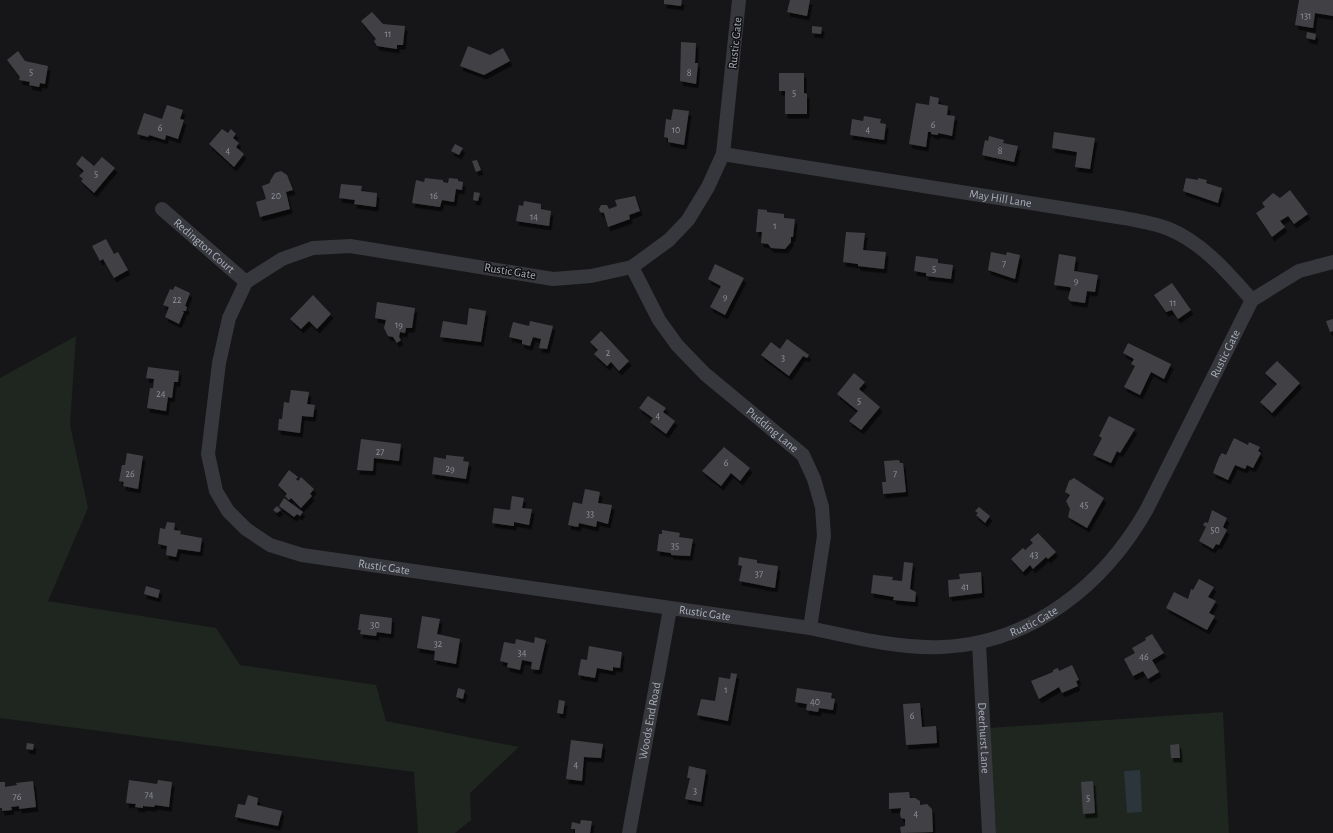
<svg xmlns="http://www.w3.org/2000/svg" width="1333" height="833" font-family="'Alegreya Sans',sans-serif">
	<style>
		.green { fill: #1e261f }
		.water { fill: #2c353c }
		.building { fill: #404145; filter: url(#shadow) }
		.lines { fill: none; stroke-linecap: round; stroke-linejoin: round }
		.street { stroke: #37383d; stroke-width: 14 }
		.labels { text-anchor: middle; stroke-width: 3; stroke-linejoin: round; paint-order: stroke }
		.number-label { font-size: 10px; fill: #8e929b }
		.street-label { font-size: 12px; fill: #a8adb8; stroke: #111113 }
	</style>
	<defs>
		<filter id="shadow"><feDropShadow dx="2.5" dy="4.5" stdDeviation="0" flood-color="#0009"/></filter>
	</defs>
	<rect width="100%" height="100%" fill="#161618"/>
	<path class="green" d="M76,336L70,425L88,508L48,601L216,628L240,665L376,685L386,721L519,747L470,793L471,820L455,833H418L414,772L0,718V378Z
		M1223,712L1229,833H996L989,728Z"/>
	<path class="water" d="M1140,770L1142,812L1127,813L1124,771Z"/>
	<path class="building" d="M664,0H682L681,6L664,4Z
		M790,0H810L807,16L787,12Z
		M1299,0H1333V16L1315,13L1313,28L1295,25Z
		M372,12L383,24L405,26L403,45H397V49L377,46L374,41L376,39L361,21Z
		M812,26L822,27L821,34L812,33Z
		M1307,32L1316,34L1315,40L1306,38Z
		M681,42L696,43L695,63H698L696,84L680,81Z
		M468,46L490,55L503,48L510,61L484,75L460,66Z
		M18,51L25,61L48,66L45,84L40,83L39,87L29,85L30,82L19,80L20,77L7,60Z
		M779,73H804V93L807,94V114H785V91H779Z
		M930,96L939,98L938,104L948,106L947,115L955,116L952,136L938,133V135L931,134V132H928L926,147L909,144L916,103L929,105Z
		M167,105L183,110L180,119L184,120L178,139L166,135L165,140L149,135L148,137L137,134L144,113L162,119Z
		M673,109L689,111L684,145L668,142V138L664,137L666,119L671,120Z
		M864,116L881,119L880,123L886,124L884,140L850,135L852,119L863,121Z
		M222,129L228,133L231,129L236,134L233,138L239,143L236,147L244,154L234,167L209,144Z
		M1054,132L1095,138L1090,169L1075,167L1077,152L1052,148Z
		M989,136L1004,140L1003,143L1018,146L1014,162L982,155L985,140L988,141Z
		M455,144L463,148L459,155L451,151Z
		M82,156L94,166L102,157L115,168L94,193L81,181L83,179L79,176L84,171L76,164Z
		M477,160L481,170L476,172L472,161Z
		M281,171L287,175L293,190L286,192L290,209L260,217L256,202L266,199L262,186L270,183V181L275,173Z
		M425,178L443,180V182L448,183L449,178L458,179V181L463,182L462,190L456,189L454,202L442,200L440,207L412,203L416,180L424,182Z
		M1186,178L1198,180V178L1207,180L1206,183L1222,188L1218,203L1183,191Z
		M341,184L362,186L361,191L377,193L376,207L354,204L355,200L339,198Z
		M1290,190L1308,214L1294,224L1288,216L1280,221L1285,227L1272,237L1256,213L1265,207L1262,203L1273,193L1280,198Z
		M474,192L480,193L478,201L473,200Z
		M635,196L640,211L629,215L630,219L608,227L604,213L600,212L599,209L601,205H607L609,209L617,206L615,200Z
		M524,201L541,204V209L551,211L549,226L516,221L519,205L523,206Z
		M758,209L767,210V212L784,214V218L795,219L793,237H791V242L785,249L771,248L768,244L761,243L762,232H756Z
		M846,232L865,233L863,250L886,252L884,269L858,266V264L843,262Z
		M106,239L114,254L118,252L128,270L114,278L103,259L100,261L92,246Z
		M991,252L1006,255L1007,252L1020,255L1015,279L988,270Z
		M1059,254L1076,257L1074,271L1098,275L1095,292L1087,291L1085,303L1070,301L1068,298L1071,288L1069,287L1054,285Z
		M916,256L938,259V263L953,265L951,279L926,276V273L914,271Z
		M715,264L744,278L725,315L710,307L721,286L708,279Z
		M1172,283L1191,310L1178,319L1172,310L1166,312L1154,295Z
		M175,286L190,293L185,306L187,307L186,311H182L184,312L179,324L165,317L169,307L163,305L170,289L173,290Z
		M313,295L331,314L317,329L309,321L301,329L290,319Z
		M377,302L415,308L412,328H406L405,333L400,332L399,337L401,340L397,343L393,337L388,336L384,328L386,320L375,318Z
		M469,308L486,311L481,342L440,337L443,321L467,325Z
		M1333,319V331L1330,332L1326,321Z
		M530,321L553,326L547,349L539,348L541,339L533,337L530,346L522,344V340L509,337L513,322L529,326Z
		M601,331L629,361L619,371L611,362L607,366L594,354L598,350L590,342Z
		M787,339L809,355L807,358L803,356L789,376L761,355L771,342L780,349Z
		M1128,343L1171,364L1164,379L1151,372L1140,395L1124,387L1135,366L1131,364L1134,359L1123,353Z
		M1277,361L1300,383L1272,413L1260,402L1277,384L1265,373Z
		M148,367L179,371L178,382H174L172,398L168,397L166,411L147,408L150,388H153L154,379L146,378Z
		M854,373L865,382L859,389L880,407L861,430L849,421L858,411L837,394Z
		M291,390L309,392L307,404L315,405L313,417L302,416L300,433L278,430L279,419H282L284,402L289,403Z
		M648,396L666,408L663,412L675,421L666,434L650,422L653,418L639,408Z
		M1109,416L1135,429L1120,453L1117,451L1111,463L1093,455L1102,438L1099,436Z
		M1234,438L1248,445L1249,442L1260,447L1258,451L1261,453L1253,468L1247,465L1245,469L1235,465L1228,480L1213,473L1219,457L1222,453L1226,455Z
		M361,439L401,444L399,461L374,458L373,471L357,470Z
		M724,447L750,468L740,481L731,473L721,486L702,471Z
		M127,453L143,456L138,489L123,486L124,482L119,481L122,465H125Z
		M446,455L464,457L463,461L469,462L466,479L432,474L434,457L446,459Z
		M899,460L900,463H903L906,492L883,494L882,482H886L884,461Z
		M289,470L298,477L296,479L298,481L301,477L314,489L310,494L312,496L301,508L291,498L289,500L285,496L287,494L278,485Z
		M1074,478L1104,498L1087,528L1068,517L1070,509L1066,501L1070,495L1065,492L1069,481Z
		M585,489L600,492L598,503L612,505L608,524L597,521L596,527L579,523L578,527L568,525L573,502L582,504Z
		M512,496L524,498L522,508L532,509L529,525L514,522V526L492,523L494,508L510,510Z
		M284,498L303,512L300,516L297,514L294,517L279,506Z
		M277,506L281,510L277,513L273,510Z
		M979,507L990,516L985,523L976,515L978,513L975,511Z
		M1212,510L1227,518L1223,527L1227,530L1219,545L1216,544L1213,549L1199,541L1206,527L1203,525L1205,522L1208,523Z
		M167,522L175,523L174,530L181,531L180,534L202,538L200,552L178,549L176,557L166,555L167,546L158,544L160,528L165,529Z
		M662,530L680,533L679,537L693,539L690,556L671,555V553L657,551L659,534H662Z
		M1038,533L1056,552L1048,559L1046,557L1033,569L1030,565L1023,572L1011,559L1023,548L1025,550L1033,543L1030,540Z
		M739,557L757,560V563L778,566L775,588L739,581L742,566L738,565Z
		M904,562L913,563L910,589L916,592L915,602L893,600L894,597L871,593L873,575L893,577L892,580L902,581Z
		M981,572L982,593L949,597L948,580L960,579L959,574Z
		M1199,579L1214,587L1208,597L1216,601L1209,613L1215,616L1207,630L1166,608L1174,592L1188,599L1191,589L1193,590Z
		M146,586L160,590L158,598L144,594Z
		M360,614L392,618L391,634L377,632L376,636L360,634L361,630H358Z
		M422,616L440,619L437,634L460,639L456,664L434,660L435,651L417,648Z
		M1152,634L1164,653L1152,660L1159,672L1148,679L1143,671L1133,676L1124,659L1135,653L1132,648L1146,640L1145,638Z
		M535,637L546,640L539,670L531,669L532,662L522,660L520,670L507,667L508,663L500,661L504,642L515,644L516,639L534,643Z
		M589,646L622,652L620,668L613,667V671L597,668L595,678L578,675L581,659L587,660Z
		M1072,665L1079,680L1076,681L1078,686L1062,693L1059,687L1039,699L1031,681L1053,672V670L1058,668L1059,671Z
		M731,673L737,674L728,721L697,715L701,699L715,701L719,677L730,679Z
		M458,688L465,690L463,699L456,697Z
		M797,688L832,693L831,698L835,699L833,710L819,708L818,712L806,710L807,704L795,702Z
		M559,700L565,701L563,714L557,713Z
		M920,703L922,727L936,726L937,743L906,745L903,704Z
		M571,740L603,744L601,758L584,757L582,781L566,779Z
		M27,743L34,744L33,750L26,749Z
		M1179,744L1180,758H1171L1170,745Z
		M689,766L706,770L701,802L685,799L690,778H687Z
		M129,780L157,784L158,780L172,782L169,807L155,805L154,807L143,806V808L135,807L136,804L126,803Z
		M33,781L36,807L19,809V806L11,807L12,810L2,811V808H0V782H5V787L17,785L16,783Z
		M1093,781L1095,813L1083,814L1081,782Z
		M909,792L910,798H915L920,801V805L927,804L932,809L933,832L901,833L900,827L905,826V819L901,818L900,814L901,808L889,809V793Z
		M248,795L258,798L257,805L282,811L278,826L235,817L238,804L245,805Z
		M581,820L592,821L590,833H575V829H571L572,822L580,824Z"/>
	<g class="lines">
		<g class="street">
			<path id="s1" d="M739,0L723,154L708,187L688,220L669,240L632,267L591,276L553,279L350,246L313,248L282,259L246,282L229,318L219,363L208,454L216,491L228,511L246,529L270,545L302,555L810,628C852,637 899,649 942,647C1032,643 1104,585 1147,509L1252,300L1299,271L1333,262"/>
			<path id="s2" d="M723,154L1124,218C1139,221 1155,223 1169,229C1203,243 1228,273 1252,300"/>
			<path id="s3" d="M162,209L246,282"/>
			<path id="s4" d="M632,267L659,320L677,345L705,374L803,455L814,479L822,507L824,536L810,628"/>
			<path id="s5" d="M979,644L989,833"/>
			<path id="s6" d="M629,833L670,609"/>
		</g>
	</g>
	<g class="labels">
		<g class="number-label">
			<text x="1306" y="19">131</text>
			<text x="388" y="37">11</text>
			<text x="31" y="75">5</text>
			<text x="689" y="76">8</text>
			<text x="794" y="96">5</text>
			<text x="933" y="128">6</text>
			<text x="160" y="131">6</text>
			<text x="676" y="133">10</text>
			<text x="868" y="133">4</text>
			<text x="228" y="154">4</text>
			<text x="1000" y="154">8</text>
			<text x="96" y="177">5</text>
			<text x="276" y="199">20</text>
			<text x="434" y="199">16</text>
			<text x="534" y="220">14</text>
			<text x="775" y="229">1</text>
			<text x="1004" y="267">7</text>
			<text x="934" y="272">5</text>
			<text x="1076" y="284">9</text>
			<text x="725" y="300">9</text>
			<text x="177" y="303">22</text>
			<text x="1173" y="306">11</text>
			<text x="399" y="328">19</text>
			<text x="608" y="356">2</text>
			<text x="783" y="361">3</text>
			<text x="161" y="397">24</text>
			<text x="859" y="404">5</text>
			<text x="658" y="419">4</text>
			<text x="380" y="455">27</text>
			<text x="726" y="466">6</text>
			<text x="450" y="472">29</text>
			<text x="130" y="477">26</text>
			<text x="895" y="477">7</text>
			<text x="1084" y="508">45</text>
			<text x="590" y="517">33</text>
			<text x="1215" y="533">50</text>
			<text x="675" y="549">35</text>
			<text x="1034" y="558">43</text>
			<text x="759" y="577">37</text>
			<text x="965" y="590">41</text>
			<text x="375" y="628">30</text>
			<text x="438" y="647">32</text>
			<text x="522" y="656">34</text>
			<text x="1144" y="660">46</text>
			<text x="726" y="693">1</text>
			<text x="815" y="705">40</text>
			<text x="912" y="719">6</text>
			<text x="576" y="768">4</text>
			<text x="695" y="794">3</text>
			<text x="149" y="798">74</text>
			<text x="17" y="800">76</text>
			<text x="1088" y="801">5</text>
			<text x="916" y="817">4</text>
		</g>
		<g class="street-label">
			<text transform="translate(735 43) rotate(-84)" y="4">Rustic Gate</text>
			<text dy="4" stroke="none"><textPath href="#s2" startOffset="281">May Hill Lane</textPath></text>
			<text dy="4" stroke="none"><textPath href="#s3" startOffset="56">Redington Court</textPath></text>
			<text transform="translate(510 271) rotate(9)" y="4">Rustic Gate</text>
			<text dy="4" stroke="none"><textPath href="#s1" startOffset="2107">Rustic Gate</textPath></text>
			<text dy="4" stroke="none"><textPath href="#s4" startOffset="218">Pudding Lane</textPath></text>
			<text dy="4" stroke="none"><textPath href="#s1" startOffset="1111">Rustic Gate</textPath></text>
			<text dy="4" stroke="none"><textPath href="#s1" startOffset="1435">Rustic Gate</textPath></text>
			<text dy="4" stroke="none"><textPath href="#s1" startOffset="1771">Rustic Gate</textPath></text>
			<text dy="4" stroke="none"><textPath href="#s6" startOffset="114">Woods End Road</textPath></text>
			<text dy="4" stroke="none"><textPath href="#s5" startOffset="94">Deerhurst Lane</textPath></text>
		</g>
	</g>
</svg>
